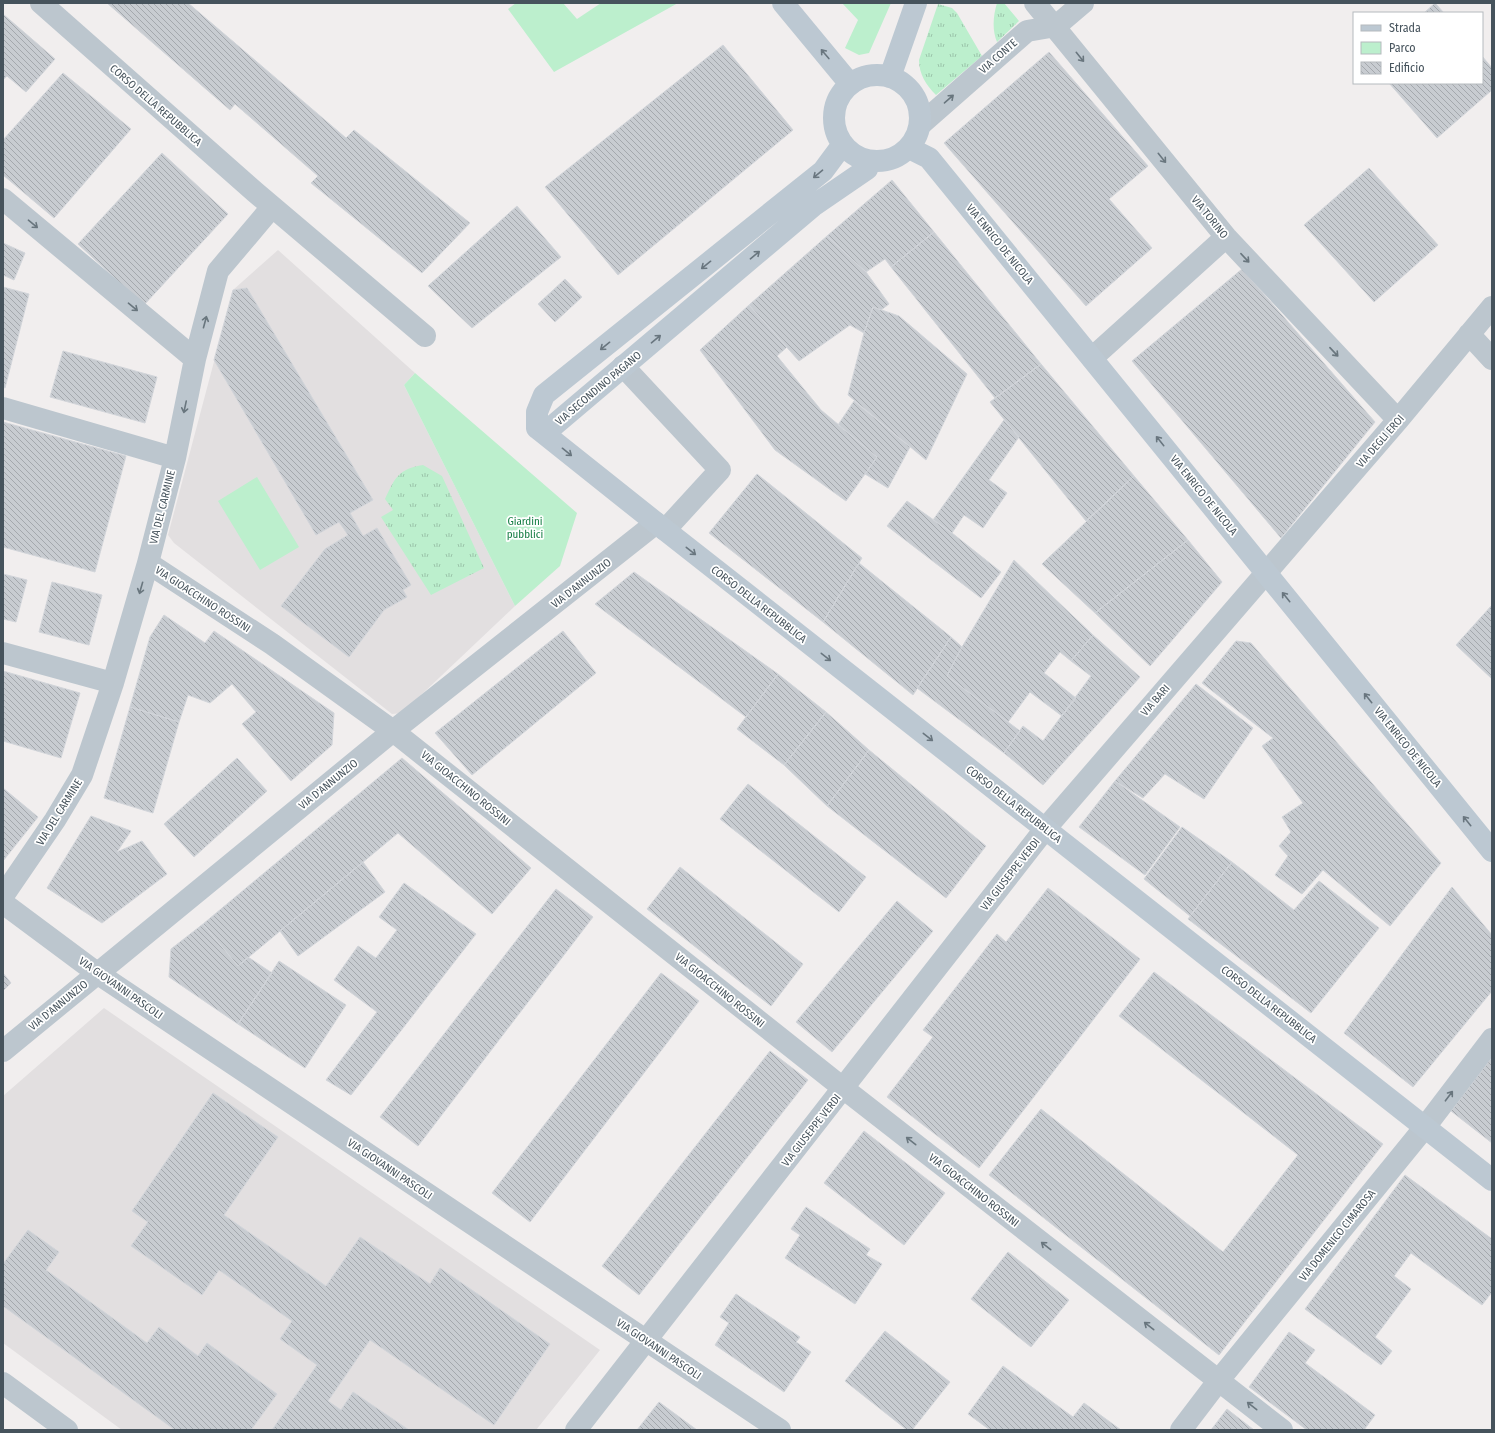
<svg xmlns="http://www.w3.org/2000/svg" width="1495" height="1433" font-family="'Fira Sans Condensed',sans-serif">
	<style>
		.education { fill: #e2dfe0 }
		.grass { fill: url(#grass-tufts) }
		.park { fill: #bcefcd }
		.building { fill: url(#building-back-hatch); stroke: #d2d5da }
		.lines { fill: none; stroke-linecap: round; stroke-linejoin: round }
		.street { stroke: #bcc6ce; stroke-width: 22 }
		.secondary { stroke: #bcc8d2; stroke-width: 22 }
		.oneway { stroke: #69767f }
		.oneway2 { stroke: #69767e }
		.labels { text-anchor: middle; stroke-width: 3.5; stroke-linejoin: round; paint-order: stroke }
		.street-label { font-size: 11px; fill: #46535c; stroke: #fff }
		.park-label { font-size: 11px; fill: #167e45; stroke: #fff }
	</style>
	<defs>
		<pattern id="grass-tufts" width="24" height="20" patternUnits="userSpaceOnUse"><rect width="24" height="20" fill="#bcefcd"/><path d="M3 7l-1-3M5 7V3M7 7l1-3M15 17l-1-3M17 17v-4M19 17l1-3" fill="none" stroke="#9bc4aa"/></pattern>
		<pattern id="building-back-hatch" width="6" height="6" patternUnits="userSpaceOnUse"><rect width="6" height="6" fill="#c8ccd1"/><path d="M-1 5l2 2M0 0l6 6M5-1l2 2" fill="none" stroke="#a4a8ad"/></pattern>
	</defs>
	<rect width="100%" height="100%" fill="#f1eeee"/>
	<path class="education" d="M278,250L415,373L404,385L515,606L402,713L392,714L174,543L168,535L233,290Z
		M104,1008L600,1350L536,1430H122L3,1343V1096Z"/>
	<path class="grass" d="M997,3H1004L1019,21L997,42C992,30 993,16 997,3Z
		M938,4L952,8L957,13L982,56L936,95C926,85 919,74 919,60Z
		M423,465L442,476L484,568L431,595L381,517L393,510L385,499C395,478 398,469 423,465Z"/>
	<path class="park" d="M516,3H563L577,19L601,3H678L554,72L508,9Z
		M842,3H891L869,53L859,55L845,48L858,20Z
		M415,373L577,513L560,566L515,606L404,385Z
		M257,477L299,547L260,570L218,501Z"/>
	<path class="building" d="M107,3H188L346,138L354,130L470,223L422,273L311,183L318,176L235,104L230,110Z
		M1435,3L1444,13H1424Z
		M3,14L55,59L26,92L7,76L3,80Z
		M723,45L793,130L618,275L545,187Z
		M1049,52L1148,166L1109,199L1152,248L1086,306L944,143Z
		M1482,56L1492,68V90L1437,138L1389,83H1482Z
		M63,73L131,129L54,218L3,175V140Z
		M162,153L228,214L144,305L78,244Z
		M1369,168L1438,245L1374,302L1304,225Z
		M892,180L934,232L891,267L885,259L866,272L827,236Z
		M517,206L561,257L472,328L428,286Z
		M934,232L1041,364L995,398L891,267Z
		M827,236L866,272L889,304L881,310L873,307L864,333L850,325L799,361L749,305Z
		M3,243L25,253L14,280L3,275Z
		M1242,269L1375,422L1281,538L1132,361Z
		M565,279L582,297L555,322L538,304Z
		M3,287L29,294L5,388L3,387Z
		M247,288L373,500L350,513L363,536L377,528L411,585L403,590L407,597L384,610L349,657L281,606L325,549L348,535L339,522L316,535L214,360L233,290Z
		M749,305L787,347L777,356L821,410L877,457L846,501L775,450L700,350Z
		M873,307L899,316L967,374L926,460L848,395L864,333Z
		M63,351L157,377L145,423L50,397Z
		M1041,364L1134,476L1086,521L990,402Z
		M854,401L910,447L888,488L865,474L877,457L838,425Z
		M1004,420L1019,437L989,480L1007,493L983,528L964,515L952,533L933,520Z
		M3,422L126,456L95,572L3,547Z
		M757,474L862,558L823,622L709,533Z
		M1134,476L1188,540L1095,613L1042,564Z
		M907,501L952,533L1001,572L981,598L887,526Z
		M1188,540L1222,582L1150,666L1095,613Z
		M1014,560L1093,635L1071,661L1060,652L1044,673L1076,698L1062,716L1030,692L1008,722L947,676L962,647Z
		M859,563L951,637L913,695L823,622Z
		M634,572L778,674L746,717L595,604Z
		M3,574L27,580L16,622L3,619Z
		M52,582L102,595L89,645L39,632Z
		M1492,605V679L1456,645Z
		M164,615L205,643L214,631L334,713L332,745L291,781L242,724L256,712L232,684L210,703L188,695L179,722L130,707L150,637Z
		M563,631L596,673L472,775L435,733Z
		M1093,635L1140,677L1043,785L1004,753L1023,726L1043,741L1091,676L1071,661Z
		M951,637L962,647L947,676L1020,731L1004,753L917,688Z
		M1236,641L1251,643L1441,863L1390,926L1323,870L1302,894L1275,875L1288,856L1279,846L1291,832L1282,817L1303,803L1262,746L1273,738L1202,683Z
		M3,671L80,693L61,758L3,741Z
		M778,674L826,712L784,765L737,729Z
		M1196,684L1253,728L1204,799L1165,774L1143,798L1115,781Z
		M130,707L179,722L153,813L104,798Z
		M826,712L869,750L827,806L784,765Z
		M869,750L986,846L946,898L827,806Z
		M237,758L267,791L194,857L164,824Z
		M402,758L531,868L492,914L398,833L238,966L203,924Z
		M1115,781L1180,827L1145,875L1079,827Z
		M748,784L866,877L839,912L720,819Z
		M3,788L38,817L3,861Z
		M91,816L131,831L117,852L142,841L167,874L102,923L47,888Z
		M1182,827L1232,862L1190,916L1144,879Z
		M363,862L385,892L298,956L280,931Z
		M1232,862L1294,910L1319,881L1379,928L1311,1013L1188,919Z
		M680,867L803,964L771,1006L647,909Z
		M404,883L476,934L351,1095L326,1080L377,1012L334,980L358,946L376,958L397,930L379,917Z
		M1452,887L1492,935V991L1413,1087L1344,1033Z
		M1048,888L1140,959L979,1168L887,1097L933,1037L923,1030L997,934L1006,942Z
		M556,889L593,917L418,1146L380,1117Z
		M897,901L933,931L832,1052L796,1022Z
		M203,924L238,966L248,957L272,973L238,1024L169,977L171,949Z
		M279,961L346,1005L305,1068L238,1024Z
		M1154,972L1383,1144L1219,1355L989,1175L1041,1109L1223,1252L1298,1155L1119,1016Z
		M3,973L11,983L3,991Z
		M661,973L699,1001L530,1222L492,1193Z
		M770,1051L808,1080L639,1295L602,1266Z
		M1492,1057V1143L1451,1111Z
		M213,1093L278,1137L224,1215L326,1286L360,1237L430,1284L440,1268L550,1344L494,1425L370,1340L328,1401L341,1410L353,1392L409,1430H272L317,1365L280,1339L292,1321L219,1270L202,1295L131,1246L148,1222L132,1211Z
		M864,1131L945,1193L904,1245L824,1183Z
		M1405,1175L1492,1239V1292L1482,1305L1411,1253L1394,1276L1411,1289L1375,1337L1392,1351L1381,1365L1305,1309Z
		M806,1207L870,1249L866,1255L882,1264L855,1304L785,1258L800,1235L791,1229Z
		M28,1230L59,1252L46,1270L147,1343L159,1327L198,1356L207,1343L277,1394L251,1430H175L3,1306V1264Z
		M1008,1252L1069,1300L1031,1347L971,1299Z
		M736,1294L800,1337L796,1342L811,1352L784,1392L715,1345L729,1323L720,1317Z
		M885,1331L950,1382L912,1430H907L845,1381Z
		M1289,1332L1315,1350L1305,1363L1375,1415L1364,1430H1307L1249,1387Z
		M1003,1366L1073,1417L1084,1403L1121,1430H990L968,1414Z
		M659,1402L697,1430H637Z
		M1227,1409L1254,1430H1211Z"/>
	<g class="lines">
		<path class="street" d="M41,3L255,192L425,336
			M1035,3L1226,237L1398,420
			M920,125L1027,31L1056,26L1083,3
			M3,199L195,359L175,458L148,563L113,683L82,775L55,820L3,896
			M1469,334L1492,359
			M1092,358L1226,237
			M195,359L218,271L272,207
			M623,366L720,470L665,530
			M3,408L175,458
			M148,563L272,644L393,731L843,1088L1282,1430
			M3,653L113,683
			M3,903L97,973L780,1430
			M3,1051L393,731L656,523
			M3,1383L67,1430
			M576,1430L1045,829L1398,420L1492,307
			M1181,1430L1219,1380L1425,1127L1492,1039"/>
		<path class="secondary" d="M783,3L850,84
			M834 118a43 43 0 1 1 86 0a43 43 0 1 1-86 0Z
			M890,77L916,3
			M909,148L929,158L1492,851
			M537,428L665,530L1492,1180
			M537,428L553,426L813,206L867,169V161
			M537,428V412L544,395L823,171L843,144"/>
	</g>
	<defs><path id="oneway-shaft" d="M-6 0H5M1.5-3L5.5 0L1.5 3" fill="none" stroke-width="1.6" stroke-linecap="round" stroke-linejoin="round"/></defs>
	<g class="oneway">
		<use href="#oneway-shaft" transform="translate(825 54) rotate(-130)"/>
		<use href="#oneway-shaft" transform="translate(818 174) rotate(140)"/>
		<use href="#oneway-shaft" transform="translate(755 255) rotate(-40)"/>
		<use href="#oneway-shaft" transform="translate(706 265) rotate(141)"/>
		<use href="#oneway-shaft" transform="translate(656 339) rotate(-40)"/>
		<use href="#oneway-shaft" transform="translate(605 346) rotate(141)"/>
		<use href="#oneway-shaft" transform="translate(1160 441) rotate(-129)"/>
		<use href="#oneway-shaft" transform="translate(567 452) rotate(39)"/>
		<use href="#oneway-shaft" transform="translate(691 551) rotate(38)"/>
		<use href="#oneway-shaft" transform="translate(1286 597) rotate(-129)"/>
		<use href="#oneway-shaft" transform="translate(826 657) rotate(38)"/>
		<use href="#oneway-shaft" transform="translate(1368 698) rotate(-129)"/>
		<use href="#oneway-shaft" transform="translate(928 737) rotate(38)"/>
		<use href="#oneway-shaft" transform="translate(1467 821) rotate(-129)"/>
	</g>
	<g class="oneway2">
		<use href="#oneway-shaft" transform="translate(1080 57) rotate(51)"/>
		<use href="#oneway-shaft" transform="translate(949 99) rotate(-41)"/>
		<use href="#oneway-shaft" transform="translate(1162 158) rotate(51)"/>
		<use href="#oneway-shaft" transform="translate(33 224) rotate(40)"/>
		<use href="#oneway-shaft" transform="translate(1245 258) rotate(47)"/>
		<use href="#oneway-shaft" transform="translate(133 307) rotate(40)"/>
		<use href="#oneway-shaft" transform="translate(205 322) rotate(-75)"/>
		<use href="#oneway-shaft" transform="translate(1334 352) rotate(47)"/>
		<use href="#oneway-shaft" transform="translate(185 407) rotate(102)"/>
		<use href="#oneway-shaft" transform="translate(141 588) rotate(106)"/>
		<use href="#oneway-shaft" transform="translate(1449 1096) rotate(-53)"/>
		<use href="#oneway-shaft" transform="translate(911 1141) rotate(-142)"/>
		<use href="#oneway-shaft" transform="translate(1046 1246) rotate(-142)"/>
		<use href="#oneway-shaft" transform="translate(1149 1326) rotate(-142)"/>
		<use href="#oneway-shaft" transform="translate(1252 1406) rotate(-142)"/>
	</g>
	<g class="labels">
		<g class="street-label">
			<text transform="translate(998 56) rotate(-41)" y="4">VIA CONTE</text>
			<text transform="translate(156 105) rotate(41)" y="4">CORSO DELLA REPUBBLICA</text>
			<text transform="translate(1210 217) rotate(51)" y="4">VIA TORINO</text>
			<text transform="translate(1000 244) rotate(51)" y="4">VIA ENRICO DE NICOLA</text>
			<text transform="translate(598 388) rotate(-40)" y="4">VIA SECONDINO PAGANO</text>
			<text transform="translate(1380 441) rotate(-49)" y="4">VIA DEGLI EROI</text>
			<text transform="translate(1204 495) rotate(51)" y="4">VIA ENRICO DE NICOLA</text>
			<text transform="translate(162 507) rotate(-76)" y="4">VIA DEL CARMINE</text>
			<text transform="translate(581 583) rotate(-38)" y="4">VIA D'ANNUNZIO</text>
			<text transform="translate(203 599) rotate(33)" y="4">VIA GIOACCHINO ROSSINI</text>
			<text transform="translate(759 604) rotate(38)" y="4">CORSO DELLA REPUBBLICA</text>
			<text transform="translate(1155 700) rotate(-49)" y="4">VIA BARI</text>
			<text transform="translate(1408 747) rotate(51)" y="4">VIA ENRICO DE NICOLA</text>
			<text transform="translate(328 784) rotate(-39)" y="4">VIA D'ANNUNZIO</text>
			<text transform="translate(466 788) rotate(39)" y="4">VIA GIOACCHINO ROSSINI</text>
			<text transform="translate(1014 804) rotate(38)" y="4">CORSO DELLA REPUBBLICA</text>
			<text transform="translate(59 812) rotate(-58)" y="4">VIA DEL CARMINE</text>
			<text transform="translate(1010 874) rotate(-52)" y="4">VIA GIUSEPPE VERDI</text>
			<text transform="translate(121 988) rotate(35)" y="4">VIA GIOVANNI PASCOLI</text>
			<text transform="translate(720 990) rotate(39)" y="4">VIA GIOACCHINO ROSSINI</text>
			<text transform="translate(1269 1004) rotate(38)" y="4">CORSO DELLA REPUBBLICA</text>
			<text transform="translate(58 1005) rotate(-39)" y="4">VIA D'ANNUNZIO</text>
			<text transform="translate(811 1130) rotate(-52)" y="4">VIA GIUSEPPE VERDI</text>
			<text transform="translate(390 1169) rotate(34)" y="4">VIA GIOVANNI PASCOLI</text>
			<text transform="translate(974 1190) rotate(38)" y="4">VIA GIOACCHINO ROSSINI</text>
			<text transform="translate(1337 1235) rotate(-51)" y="4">VIA DOMENICO CIMAROSA</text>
			<text transform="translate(659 1349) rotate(34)" y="4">VIA GIOVANNI PASCOLI</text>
		</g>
		<g class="park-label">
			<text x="525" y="525">Giardini<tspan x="525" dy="13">pubblici</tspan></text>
		</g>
	</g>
	<rect width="1495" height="1433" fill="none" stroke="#46535c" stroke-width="8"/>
	<rect x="1353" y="12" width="130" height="72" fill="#ffffff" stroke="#b5babe"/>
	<rect x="1361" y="25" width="20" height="6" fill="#bcc8d2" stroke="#b5babe"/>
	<text x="1389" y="32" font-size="12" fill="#46535c">Strada</text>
	<rect x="1361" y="42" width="20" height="12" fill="#bcefcd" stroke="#b5babe"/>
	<text x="1389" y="52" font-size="12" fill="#46535c">Parco</text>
	<rect x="1361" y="62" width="20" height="12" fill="url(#building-back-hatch)" stroke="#b5babe"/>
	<text x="1389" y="72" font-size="12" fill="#46535c">Edificio</text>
</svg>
